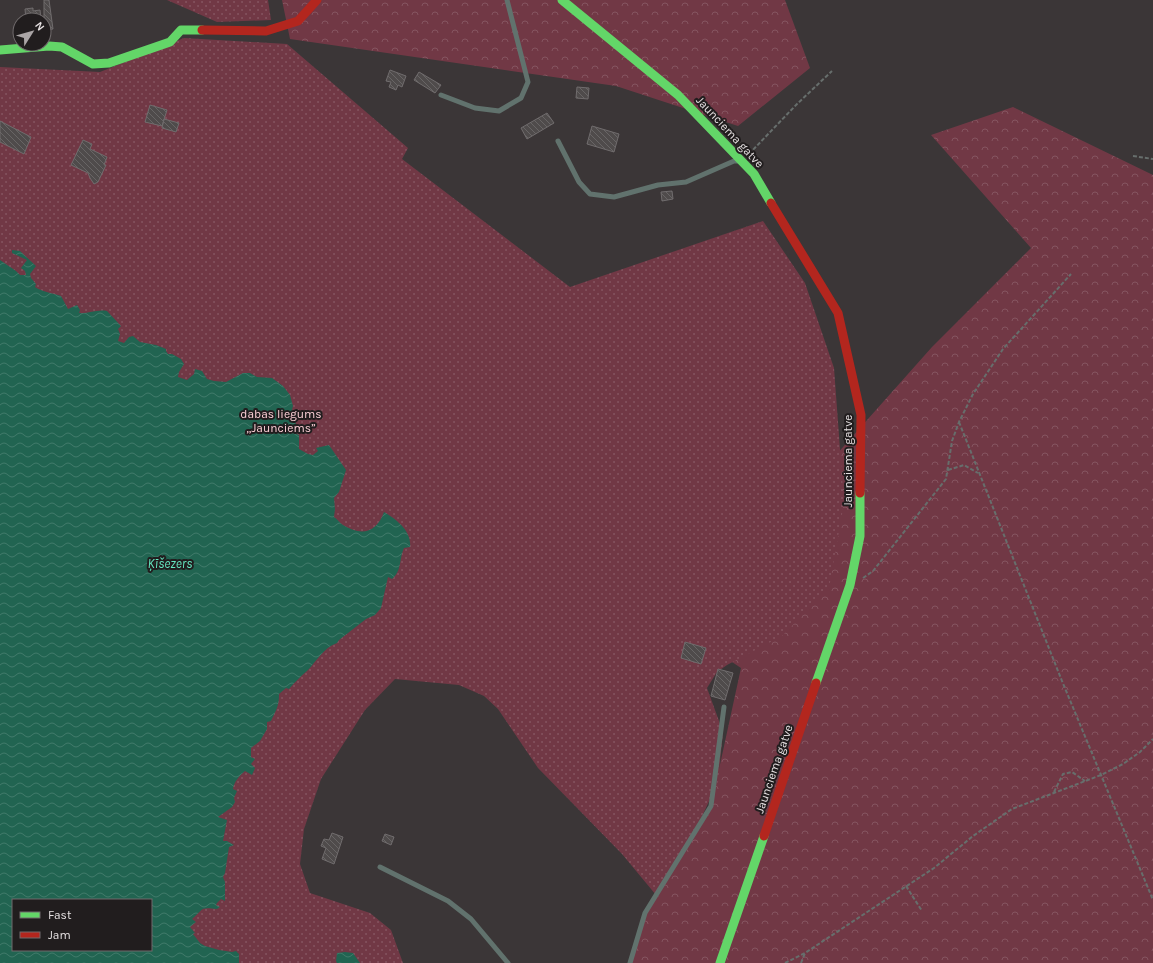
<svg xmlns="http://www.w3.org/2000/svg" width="1153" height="963" font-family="Karla,sans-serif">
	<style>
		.forest { fill: url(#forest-crowns) }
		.park { fill: url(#park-dots); fill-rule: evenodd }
		.water { fill: url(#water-waves); fill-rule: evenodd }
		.building { fill: url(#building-back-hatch); stroke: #706c6d }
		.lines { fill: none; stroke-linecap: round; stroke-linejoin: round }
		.path { stroke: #676e6c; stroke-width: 2; stroke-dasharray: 4 2; stroke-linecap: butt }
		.lane { stroke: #61726d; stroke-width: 5 }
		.fast { stroke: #63d668; stroke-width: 9 }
		.jam { stroke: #b3261e; stroke-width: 9 }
		.labels { text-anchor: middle; stroke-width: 4; stroke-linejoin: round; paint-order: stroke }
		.street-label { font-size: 12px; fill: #e6e1e2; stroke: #211d1e }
		.park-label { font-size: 12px; fill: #fccfd6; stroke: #211d1e }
		.water-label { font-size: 13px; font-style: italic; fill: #64e8c1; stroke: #211d1e }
	</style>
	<defs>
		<pattern id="forest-crowns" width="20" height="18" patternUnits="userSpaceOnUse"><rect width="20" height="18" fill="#713845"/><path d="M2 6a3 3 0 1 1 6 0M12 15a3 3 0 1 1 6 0" fill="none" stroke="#855460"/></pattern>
		<pattern id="park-dots" width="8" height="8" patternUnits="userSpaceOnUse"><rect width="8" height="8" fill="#713845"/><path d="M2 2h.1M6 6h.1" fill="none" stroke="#855460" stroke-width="1.8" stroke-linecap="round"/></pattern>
		<pattern id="water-waves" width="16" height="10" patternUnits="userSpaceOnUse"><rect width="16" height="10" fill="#216451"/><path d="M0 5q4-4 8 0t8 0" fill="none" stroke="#417a6a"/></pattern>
		<pattern id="building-back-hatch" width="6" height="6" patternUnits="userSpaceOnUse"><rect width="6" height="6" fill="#4f4b4b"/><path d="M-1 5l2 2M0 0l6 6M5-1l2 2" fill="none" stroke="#686565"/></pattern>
	</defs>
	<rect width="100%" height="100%" fill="#3b3637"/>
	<path class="forest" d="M282,0H785L810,68L738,126L616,86L290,39Z
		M1013,107L1153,175V963H630L645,913L711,806L741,668L696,638L787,510L932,347L1031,248L931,135Z"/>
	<path class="park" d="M167,0H268L271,20L217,22Z
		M184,38L287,44L408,148L402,159L570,287L763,221L805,283L834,368L844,503L829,588L782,636L727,665L717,672L707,688L723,732L718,782L691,840L656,895L622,854L538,768L498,709L484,696L459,685L395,679L365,710L321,779L304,829L300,864L310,893L370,913L391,930L403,963H0V67L100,72ZM13,900H151V950H13Z"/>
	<path class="water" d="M12,250L20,251L36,266L30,274L31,278L36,284L35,287C42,292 53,293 61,296L68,309L77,305L80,310L79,313C88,314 97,309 107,311L121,326L118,329L120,334L118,341L124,343L129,337L133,336L140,342L156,345L166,349V351L168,354H172L181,359L184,364L179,372L178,377L187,380L194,374L195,369L202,371L207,379L214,381L226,382L243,373H250L257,377L272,378L283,386L290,395L293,406C289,416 300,422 295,433L299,435V449L308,454L313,455L318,451L316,448L329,445L346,470L339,492L334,498L335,509L334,517C337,519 340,523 343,525C362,537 377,532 384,512C396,519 412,531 410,547L404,548C399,559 402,571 392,579L388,577L381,608L375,615L366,619L339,640L337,643C323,648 317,661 307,671C300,677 295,682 289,689L286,688L279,694C279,707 276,710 271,721L267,722V729L260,741L251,748V757L255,759L251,764L255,768L252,775L245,771C239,776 234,782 233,789L237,791L234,798L235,802L232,807L218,817L227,820L223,841H227L234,845L229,847L225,873L223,877L225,882V901L221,899L217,903L216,905L220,907L217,909C199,907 204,909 192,919L196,922L190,927L195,933L193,934L200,943L205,946L219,950L232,952L236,951L239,954V963H0V260L16,271L20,275H26L25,271L21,268L27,260L12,253ZM13,900H151V950H13Z
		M345,952L353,953L360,963H337L336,961L337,953Z"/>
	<path class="building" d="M44,0H49L53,29L44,30Z
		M33,8V11L40,10L41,20H26L25,9Z
		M390,70L406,76L402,87L398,85L396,90L389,87L391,82L386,81Z
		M419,72L441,85L435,93L414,80Z
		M577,87L589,88L588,99L576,98Z
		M150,105L167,110L162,126L145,122Z
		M547,113L554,123L527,139L521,128Z
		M164,119L179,123L176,132L162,128Z
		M0,121L31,137L24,154L0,142Z
		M592,126L619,134L614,152L587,144Z
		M83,140L92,144L90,149L107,157L104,165H106L98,182L94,184L90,178L88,173L71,165Z
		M672,191L673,199L662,201L661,192Z
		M685,642L706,648L701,664L681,658Z
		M718,669L733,673L725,700L711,696Z
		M332,833L343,837L334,864L322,859L326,848L321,846L324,839L329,840Z
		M385,834L394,837L391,845L382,841Z"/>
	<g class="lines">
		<path class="path" d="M749,154L797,104L832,71
			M1133,156L1153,159
			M959,422L1062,681L1153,900
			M948,470L964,465L978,473
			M863,578L873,571L946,479L952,441L959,422L973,394L1003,349L1071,274
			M1054,792L1063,774L1072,772L1085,781
			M906,886L922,911
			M785,963L805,953L934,868L973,836L1012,809L1101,775L1123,764L1140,752L1153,739
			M801,963L805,953"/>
		<path class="lane" d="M441,95L475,108L499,111L521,98L528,82L507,0
			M558,141L579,182L590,194L614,197L658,185L686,182L734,161H738
			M380,867L448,901L471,919L508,963
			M630,963L645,913L711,806L724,707"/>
		<path class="fast" d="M562,0L678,95L754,174L771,203
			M0,50L49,46L62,47L93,64L109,63L170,42L181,30H202
			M816,683L850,585L860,536V493
			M720,963L764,836"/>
		<path class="jam" d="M202,30L266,31L298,21L317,0
			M771,203L838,313L861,415L860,493
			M764,836L816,683"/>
	</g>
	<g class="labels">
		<g class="street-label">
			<text transform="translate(730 132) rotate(47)" y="4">Jaunciema gatve</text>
			<text transform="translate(848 461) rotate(-90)" y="4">Jaunciema gatve</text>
			<text transform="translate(774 769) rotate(-71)" y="4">Jaunciema gatve</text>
		</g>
		<g class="park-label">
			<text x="281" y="418">dabas liegums<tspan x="281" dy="14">„Jaunciems”</tspan></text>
		</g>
		<g class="water-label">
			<text x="170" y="568">Ķīšezers</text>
		</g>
	</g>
	<rect x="12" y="899" width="140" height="52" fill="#211d1e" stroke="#706b6c"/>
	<rect x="20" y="912" width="20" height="6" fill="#63d668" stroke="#706b6c"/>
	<text x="48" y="919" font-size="12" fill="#e6e1e2">Fast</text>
	<rect x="20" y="932" width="20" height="6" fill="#b3261e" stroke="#706b6c"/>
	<text x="48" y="939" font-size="12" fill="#e6e1e2">Jam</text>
	<g transform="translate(32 32) rotate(53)"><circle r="19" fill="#211d1e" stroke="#706b6c"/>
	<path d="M0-3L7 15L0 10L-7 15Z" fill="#aaa5a6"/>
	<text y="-6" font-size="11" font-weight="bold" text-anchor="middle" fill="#e6e1e2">N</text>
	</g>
</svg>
